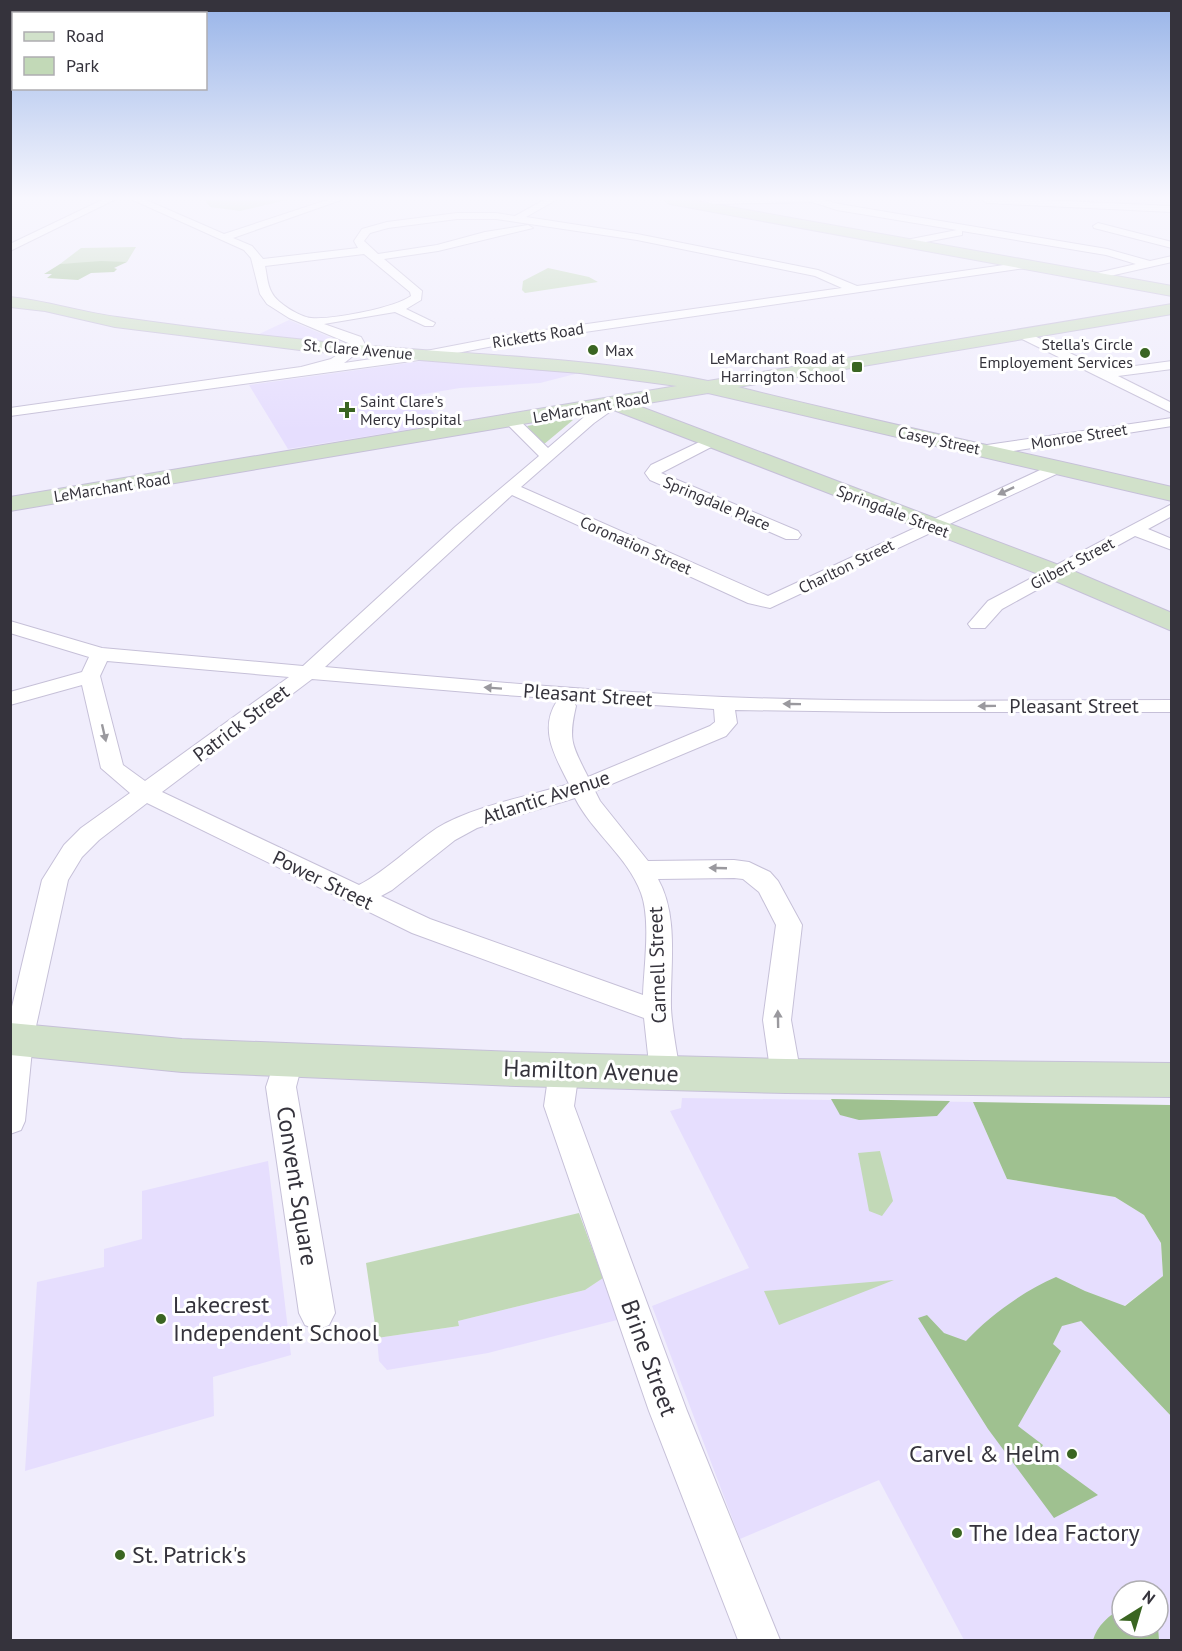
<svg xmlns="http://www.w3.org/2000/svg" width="1182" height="1651" font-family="'PT Sans',sans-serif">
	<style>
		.built { fill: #e6defe; fill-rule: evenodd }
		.green { fill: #c2d9b7 }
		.forest { fill: #9fc190 }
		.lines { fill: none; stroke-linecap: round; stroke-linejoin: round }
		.street-casing { stroke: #c6c0d8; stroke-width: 2 }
		.secondary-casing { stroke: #c6c0d8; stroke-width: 2 }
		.street { fill: #fff; fill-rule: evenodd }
		.secondary { fill: #d1e1ca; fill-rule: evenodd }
		.oneway { fill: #9a999e }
		.poi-dot { fill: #3a6522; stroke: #fff; stroke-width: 2 }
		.labels { text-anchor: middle; stroke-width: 6; stroke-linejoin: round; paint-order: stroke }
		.far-street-label { font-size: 16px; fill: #35333c; stroke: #fff }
		.far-poi-label { font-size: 16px; fill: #35333c; stroke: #fff; text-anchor: end }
		.street-label { font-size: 20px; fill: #35333c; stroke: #fff }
		.near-street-label { font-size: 24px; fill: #35333c; stroke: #fff }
		.near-poi-label { font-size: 24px; fill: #35333c; stroke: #fff; text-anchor: start }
	</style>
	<rect width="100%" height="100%" fill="#f0edfc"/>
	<path class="built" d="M289,320L339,341L342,343L257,335Z
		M429,360L579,373L540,383L460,388L418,395L443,424L288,449L249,385Z
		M682,1098L973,1102L1007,1179L1115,1197L1144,1215L1161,1243L1163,1276L1124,1306L1081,1321L1171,1416V1640H964L879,1480L740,1539L652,1306L749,1268L670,1111L681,1108ZM1122,1591H1158V1627H1122Z
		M268,1161L291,1355L213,1377L214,1416L25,1471L37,1282L104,1267V1249L142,1239V1191Z
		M603,1278L617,1320L488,1353L387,1370L379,1361L377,1338L459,1326L458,1321L585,1290Z"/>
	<path class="green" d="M205,200H287L240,211L210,207Z
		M136,247L127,262L60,264L81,248Z
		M548,268L589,277L598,282L525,293L522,290L523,281Z
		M568,419L573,420L543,445L527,426Z
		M880,1151L893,1201L882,1216L869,1211L858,1153Z
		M579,1213L603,1278L585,1290L458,1321L459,1326L377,1338L366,1263Z
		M894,1280L779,1325L764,1291Z"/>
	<path class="forest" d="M101,261L127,262L114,268L117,269L114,272L91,273L78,280L47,278L52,274H44L60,264Z
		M831,1099L950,1101L937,1116L859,1120L840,1115Z
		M973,1102L1171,1105V1416L1081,1321L1062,1326L1053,1344L1061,1351L1018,1426L1043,1445L1039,1452L1098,1495L1054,1518L988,1429L918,1318L927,1315L944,1333L966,1341C989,1316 1025,1290 1056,1277L1085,1291L1125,1306L1163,1276L1161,1243L1144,1215L1115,1197L1007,1179Z
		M1122,1608V1627H1158L1159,1640H1093C1097,1626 1109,1615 1122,1608Z"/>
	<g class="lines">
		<g class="street-casing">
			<path id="street" d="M102,200H114L10,251V244Z
				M133,200H146L224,234L327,200H341L233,238L252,246L263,259L358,248L354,241L362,229L387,222L457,213H496L515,216L544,200H556L526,217L637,234L818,270L857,286L1025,262L1031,265L1025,268L509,343L426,359L10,416V408L301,367L331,359L353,345L289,318L267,304L260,294L251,258L244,250ZM457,219H496L637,240L815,276L842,288L509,335L426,351L344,363L366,346L361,337L324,324L395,312L425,326H433L435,323L406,309L421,300L422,291L384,259L438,251L533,228L528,225L485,232L437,245L378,254L364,241L370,233L388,228ZM364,254L410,292L411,296C394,308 332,320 311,318C300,317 277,303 272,293C267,285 267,274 265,266Z
				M708,200H824L839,204L1107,249L1150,261L1172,256V262L1092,280L1088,279V275L1136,264L1106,255L962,231V235L905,246L901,245V241L957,230L837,210L812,202L712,204L709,203Z
				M982,200H1042L1172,206V212L987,203Z
				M1098,223L1172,242V248L1094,228L1093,226Z
				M1022,330L1105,370L1172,361V369L1118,376L1172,403V413L1018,337L1016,334Z
				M613,399L618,400L620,403L618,406L594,423L521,487L768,596L1053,464H1065L1067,467L1065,470L770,608L748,603L512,495L325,667C457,679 590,691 723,697C872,703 1022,700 1172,700V712H885L735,710L737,723L726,736L595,791L600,801L648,861L734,860L749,862L770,872L778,881L802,925L791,1020L801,1076L797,1085L786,1088L775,1085L771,1076L763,1020L776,925L759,892L743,879L734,878L658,879C679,916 670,966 671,1008C672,1029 677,1052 680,1073L676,1082L665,1085L654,1082L650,1073L644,1018L412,933L147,803L99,840L82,857L68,880L33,1040L25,1121L21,1130L10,1134V1015L42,880L64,845L81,828L130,793L101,768L82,685L10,705V692L82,672L89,657L10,633V621L102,648L303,666L455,527L539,456L507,424L505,421L507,418H517L548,448L584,417ZM107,661L289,677L145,781L123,765L100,676ZM312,679L491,694L714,709L715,722L710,726L588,777C572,745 568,741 576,706L573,701L565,700L557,701C538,730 556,758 569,784C529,796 471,807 437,828C410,846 388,870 359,885L162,792ZM575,798C592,832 628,857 641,893C651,920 644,966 643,995L430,919L381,896L392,890L455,840L477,828Z
				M1172,418V426L987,455L979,450L987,445Z
				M712,436L717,438L720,441L717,444L661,473L798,531L801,535L798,539H786L650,480L645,473L651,465Z
				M1172,504V516L1148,529L1172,539V550L1135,536L1002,609L985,628H971L968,624L988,601Z
				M288,1048L298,1051L303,1060L296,1087L335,1313L329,1325L317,1330L305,1325L299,1313L266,1087L278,1051Z
				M564,1059L574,1062L579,1071L574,1106L687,1411L780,1640H738L649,1411L544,1106L549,1071L554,1062Z"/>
		</g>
		<g class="secondary-casing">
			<path id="secondary" d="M664,200H691L1172,286V296L670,204Z
				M10,297C47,301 81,312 117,317C180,326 243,334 306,340C440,355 576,354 708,381L1172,304V314L738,387C882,423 1027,453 1172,487V501L708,393L636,405L1064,567L1172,613V631L1046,577L611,409L10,511V497L677,386L580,373L308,351L115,327L45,311L10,307Z
				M10,1023L182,1039L516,1052L786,1059L1172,1063V1097L786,1093L516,1086L182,1072L10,1055Z"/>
		</g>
		<use href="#street" class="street"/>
		<use href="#secondary" class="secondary"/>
	</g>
	<defs><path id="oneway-solid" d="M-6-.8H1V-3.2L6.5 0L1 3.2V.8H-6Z" transform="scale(1.5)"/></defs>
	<g class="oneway">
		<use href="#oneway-solid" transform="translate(1006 491) rotate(155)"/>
		<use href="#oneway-solid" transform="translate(493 688) rotate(-176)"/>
		<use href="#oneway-solid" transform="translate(792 704) rotate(-179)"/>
		<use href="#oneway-solid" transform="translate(987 706) rotate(179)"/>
		<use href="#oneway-solid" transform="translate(104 733) rotate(77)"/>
		<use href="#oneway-solid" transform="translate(718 868) rotate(-178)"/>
		<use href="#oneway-solid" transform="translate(778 1019) rotate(-91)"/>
	</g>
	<linearGradient id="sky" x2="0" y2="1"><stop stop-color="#98b4e8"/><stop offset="0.46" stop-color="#f8f7fe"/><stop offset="1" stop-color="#f8f7fe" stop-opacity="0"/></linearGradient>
	<rect width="1182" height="431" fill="url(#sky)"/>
	<g class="poi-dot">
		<circle cx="593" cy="350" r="6"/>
		<circle cx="1145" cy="353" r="6"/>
		<rect x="851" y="361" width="12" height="12" rx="3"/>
		<path d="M344 401h6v6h6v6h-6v6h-6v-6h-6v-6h6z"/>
		<circle cx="161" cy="1319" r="6"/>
		<circle cx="1072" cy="1454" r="6"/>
		<circle cx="957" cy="1533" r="6"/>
		<circle cx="120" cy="1555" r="6"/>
	</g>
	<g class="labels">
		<g class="far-street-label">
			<text transform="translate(538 335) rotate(-9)" y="6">Ricketts Road</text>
			<text transform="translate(358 349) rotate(5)" y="6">St. Clare Avenue</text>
			<text transform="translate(591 407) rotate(-10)" y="6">LeMarchant Road</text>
			<text transform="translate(1079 436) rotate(-9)" y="6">Monroe Street</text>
			<text transform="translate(939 440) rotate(12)" y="6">Casey Street</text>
			<text transform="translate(112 487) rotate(-9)" y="6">LeMarchant Road</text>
			<text transform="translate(717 503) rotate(23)" y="6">Springdale Place</text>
			<text transform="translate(893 511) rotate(21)" y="6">Springdale Street</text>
			<text transform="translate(636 545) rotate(24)" y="6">Coronation Street</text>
			<text transform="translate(1072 563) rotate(-28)" y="6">Gilbert Street</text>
			<text transform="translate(846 566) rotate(-26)" y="6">Charlton Street</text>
		</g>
		<g class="far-poi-label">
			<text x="1133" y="350">Stella's Circle<tspan x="1133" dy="18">Employement Services</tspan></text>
			<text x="605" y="356" text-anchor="start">Max</text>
			<text x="845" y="364">LeMarchant Road at<tspan x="845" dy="18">Harrington School</tspan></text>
			<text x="360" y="407" text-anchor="start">Saint Clare's<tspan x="360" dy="18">Mercy Hospital</tspan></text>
		</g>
		<g class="street-label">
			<text transform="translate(588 695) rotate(4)" y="7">Pleasant Street</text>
			<text x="1074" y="713">Pleasant Street</text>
			<text transform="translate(241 723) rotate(-37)" y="7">Patrick Street</text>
			<text transform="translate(546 797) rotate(-18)" y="7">Atlantic Avenue</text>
			<text transform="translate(323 880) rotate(26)" y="7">Power Street</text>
			<text transform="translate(657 965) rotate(-92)" y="7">Carnell Street</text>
		</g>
		<g class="near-street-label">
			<text transform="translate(591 1071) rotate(2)" y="8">Hamilton Avenue</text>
			<text transform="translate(297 1186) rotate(81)" y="8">Convent Square</text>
			<text transform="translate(649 1358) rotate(70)" y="8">Brine Street</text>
		</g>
		<g class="near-poi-label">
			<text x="173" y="1313">Lakecrest<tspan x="173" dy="28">Independent School</tspan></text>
			<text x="1060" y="1462" text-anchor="end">Carvel &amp; Helm</text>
			<text x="969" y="1541">The Idea Factory</text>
			<text x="132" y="1563">St. Patrick's</text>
		</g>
	</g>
	<rect width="1182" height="1651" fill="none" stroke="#35333c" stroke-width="24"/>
	<rect x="12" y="12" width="195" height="78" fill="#ffffff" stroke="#aeadb1" stroke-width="1.5"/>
	<rect x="24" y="32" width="30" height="9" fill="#d1e1ca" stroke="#aeadb1" stroke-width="1.5"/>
	<text x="66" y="42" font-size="18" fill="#35333c">Road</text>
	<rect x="24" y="57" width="30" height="18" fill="#c2d9b7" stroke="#aeadb1" stroke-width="1.5"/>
	<text x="66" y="72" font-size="18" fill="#35333c">Park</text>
	<g transform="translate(1140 1609) rotate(37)"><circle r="28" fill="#ffffff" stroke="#aeadb1" stroke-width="1.5"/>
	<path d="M0-4.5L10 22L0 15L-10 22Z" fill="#3a6522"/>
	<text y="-9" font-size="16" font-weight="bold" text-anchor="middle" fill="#35333c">N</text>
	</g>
</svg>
